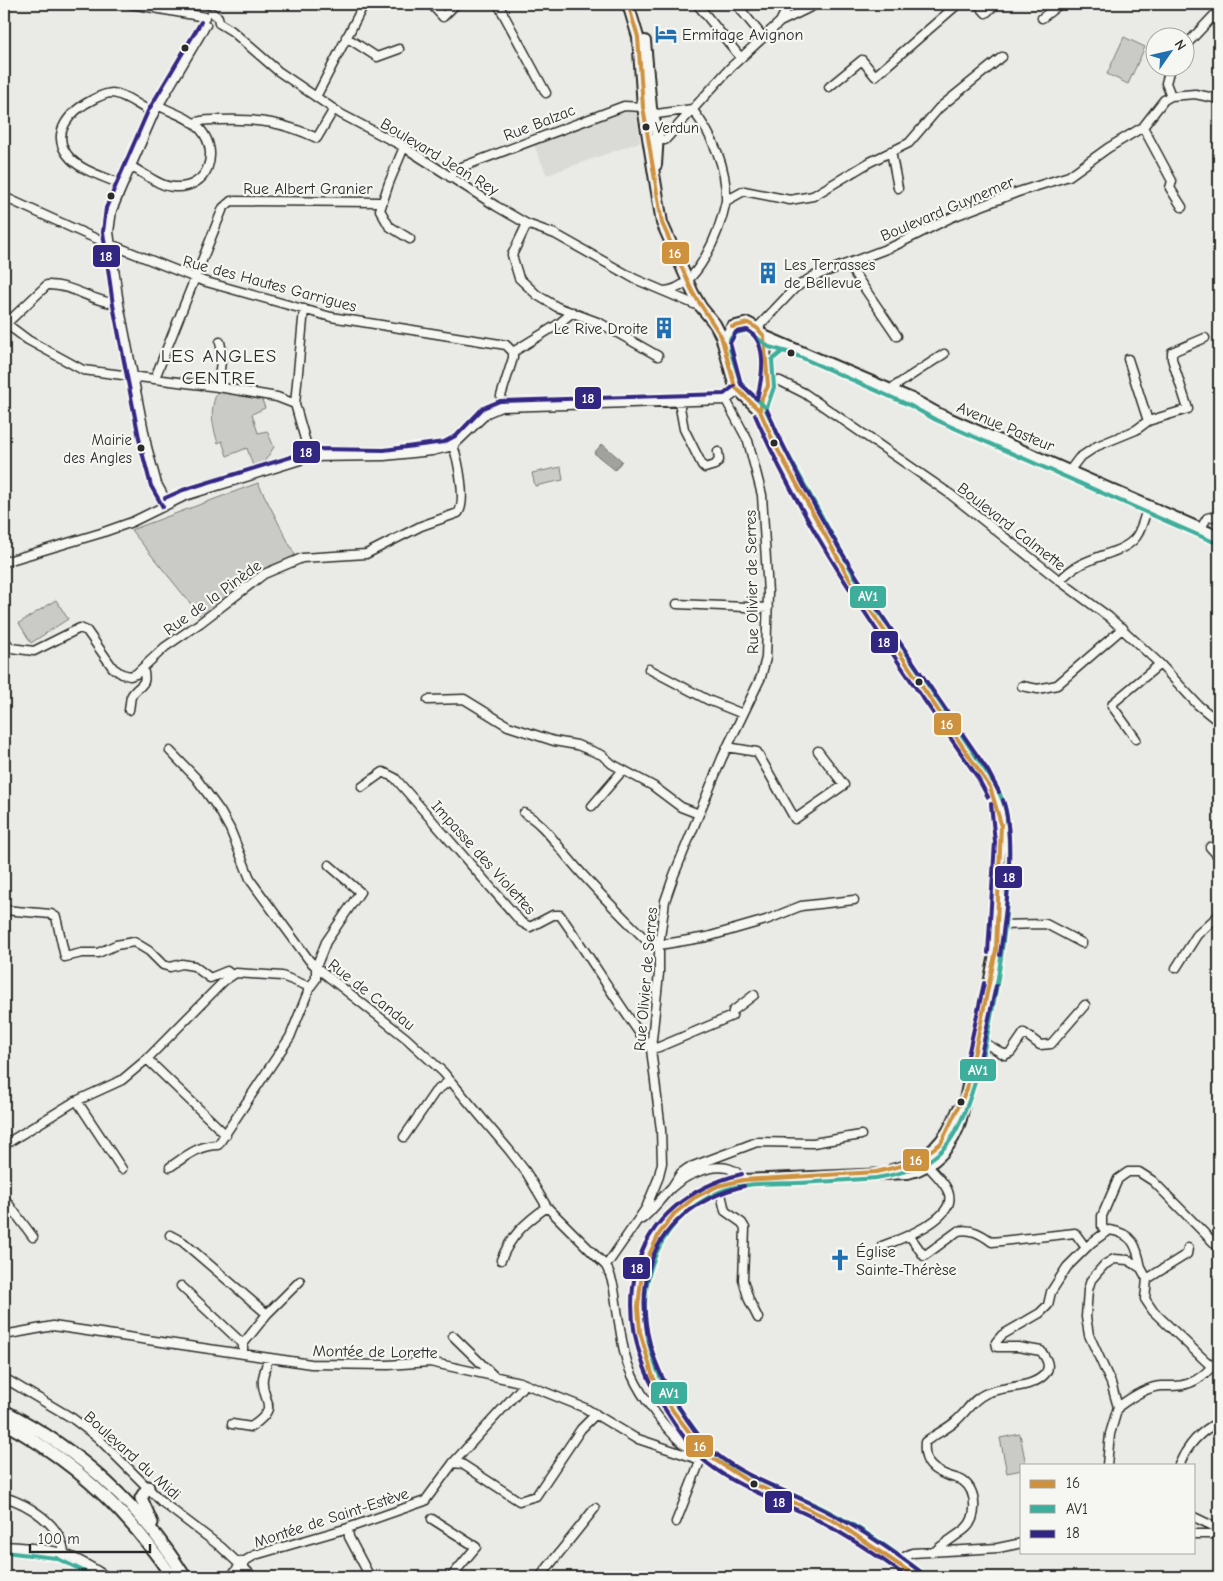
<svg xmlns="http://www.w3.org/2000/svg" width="1223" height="1581" font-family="'Comic Neue',sans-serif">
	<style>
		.built { fill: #dadad6 }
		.green { fill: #cacac7; stroke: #7a7a79 }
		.water { fill: #a1a19e; stroke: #727270 }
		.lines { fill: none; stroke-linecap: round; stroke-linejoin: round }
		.street-casing { stroke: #2b2b2b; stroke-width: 11 }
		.secondary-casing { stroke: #2b2b2b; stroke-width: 14 }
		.primary-casing { stroke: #2b2b2b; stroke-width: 15 }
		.street { stroke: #f6f6f2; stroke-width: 8 }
		.secondary { stroke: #f6f6f2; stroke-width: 10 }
		.primary { stroke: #f6f6f2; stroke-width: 11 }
		.bus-1-casing { stroke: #f6f6f2; stroke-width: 8 }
		.bus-2-casing { stroke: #f6f6f2; stroke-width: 8 }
		.bus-3-casing { stroke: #f6f6f2; stroke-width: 8 }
		.bus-1 { stroke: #ce913d; stroke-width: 4 }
		.bus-2 { stroke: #3cae9b; stroke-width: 4 }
		.bus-3 { stroke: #312783; stroke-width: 4 }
		.bus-dot { fill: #2b2b2b; stroke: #f6f6f2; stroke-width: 2 }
		.labels { text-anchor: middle; stroke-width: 4.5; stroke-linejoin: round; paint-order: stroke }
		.bus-label { font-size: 15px; fill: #2b2b2b; stroke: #f6f6f2; text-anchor: start }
		.poi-label { font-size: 16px; fill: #2b2b2b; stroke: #f6f6f2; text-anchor: start }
		.street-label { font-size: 16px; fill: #2b2b2b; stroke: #f6f6f2 }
		.quarter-label { font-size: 19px; letter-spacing: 1px; fill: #2b2b2b; stroke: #f6f6f2 }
		.line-badge { stroke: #f6f6f2; stroke-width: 2 }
		.badge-label { font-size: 14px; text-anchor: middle; font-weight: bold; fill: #fff }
	</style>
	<rect width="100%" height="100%" fill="#eaeae6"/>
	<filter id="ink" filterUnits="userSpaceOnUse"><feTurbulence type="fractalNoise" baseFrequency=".02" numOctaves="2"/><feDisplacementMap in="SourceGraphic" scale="10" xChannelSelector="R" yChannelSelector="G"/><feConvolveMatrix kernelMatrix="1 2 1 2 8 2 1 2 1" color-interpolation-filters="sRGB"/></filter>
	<g filter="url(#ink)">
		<path class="built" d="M620,109L636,111L640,142L547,175L533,143Z"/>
		<path class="green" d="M1124,37L1145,47L1128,84L1107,74Z
			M218,390L262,400L265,408L252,414L258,433L267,431L274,447L262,465L254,469L247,448L227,456L222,441L218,443C212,424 209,410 218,390Z
			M561,467L563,480L535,486L532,473Z
			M258,483L296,557L252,578L203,619L131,530Z
			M56,600L68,619L31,643L19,623Z
			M1020,1434L1026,1465H1022V1470L1007,1473L1000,1438Z"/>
		<path class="water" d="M602,444L622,461L615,470L594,453Z"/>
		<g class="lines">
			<g class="street-casing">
				<path id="street" d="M131,4L205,17
					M431,4L443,17L456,4
					M498,4L546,93
					M697,4L741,58
					M736,4L763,37
					M978,4L986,13L996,4
					M212,13L218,17L219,23
					M1042,18L1060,4
					M780,22L789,4
					M219,23L232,31L278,71L341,114L404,147L496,206L527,224L555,234L635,279L701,307
					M346,37L377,57L399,49
					M1186,45L1219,10
					M1170,68L1166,83L1171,96
					M829,87L862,60L875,76L958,4
					M316,97L364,4
					M692,109C713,136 727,166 726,201
					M194,123C201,119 212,120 221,120C259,119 282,122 317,138L334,109
					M1143,127L1172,181L1170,188L1182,207
					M653,140H665L731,67L780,22L817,4
					M404,147L389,183L380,210L389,226L410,239
					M891,151L898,188
					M130,166C144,173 160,187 175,187C208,189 220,153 201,130C190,117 172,113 158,105
					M450,177L459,168L624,106L643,107L657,114L692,109
					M122,185C106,177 84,172 71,159C47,134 71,110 94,99C100,96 106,93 112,93C126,94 141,108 154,113
					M4,197L90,236L203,281L331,317L506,345L513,352V358L501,396V407
					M527,224L512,255L519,278L537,295L557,307L600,323L658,356
					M848,264L897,336
					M664,291C698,290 720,230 726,201L744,191L790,200L813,196L870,162L909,143L939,108L1002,57
					M304,309L295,404L310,457
					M4,322L28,340L83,370L218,387L277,397L295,404
					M7,323L47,285C73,284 94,303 119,304
					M757,328L795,288L812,277L894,246L952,217L1018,192L1069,176L1108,148L1143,127L1164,100L1171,96L1195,94L1219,99
					M513,352L557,325L573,312
					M1128,359L1148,421
					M155,378L223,208L231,201L381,202
					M768,379L780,381L804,393L950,494L1060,581L1109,617L1160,664L1198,705L1219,722
					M218,387L222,352L220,342
					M892,391L895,386L944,354
					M679,402L684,429L702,465L705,468L715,465L719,460L718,452
					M1070,470L1079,458L1097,446L1136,430L1148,421L1188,409L1172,359V352L1205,338
					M168,504L157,484L147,447L119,304L109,232L112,210L154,113L206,25
					M1201,528L1207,518L1219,515
					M4,562L101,533L132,522L185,496L310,457L384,456L432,451L453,446L487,413L501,407L726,400L738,391
					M1060,581C1081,554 1121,557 1136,537C1142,529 1145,515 1148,505
					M677,604L768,608
					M4,640L11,648L34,651L80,628L87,631L113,668L122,674L130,676L136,674L165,647L200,623L264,574L302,558L366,554L421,526L458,513C467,502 458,459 453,446
					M649,669L708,700L743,714
					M1022,686L1038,689L1057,685L1123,628
					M428,700L464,699L508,726L554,741L577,745L602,755L612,764L653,786L681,807L699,814
					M129,710C130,706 130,700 131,697C137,684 149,688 143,669
					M1136,739L1112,706L1113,703L1160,664
					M727,747L757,752L795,819L844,785L818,751
					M170,751L196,778L220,811L230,829L251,881L309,960L316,967L326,942L360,892L329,865
					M362,787L383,772L395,778L521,922L530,927L553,915H560C592,959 618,1005 651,1049L659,1047L732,1016L733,1011L754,995
					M592,806L623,770
					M524,813C544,824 555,843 570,860C594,889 621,915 647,941L659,945L707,937L766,920L801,906L854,900
					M1210,847L1219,857
					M4,910L51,914L56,917L65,957L82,953H98L116,945L134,942L149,951L163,965L170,967L182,964L194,966L210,978L227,971L232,975
					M998,925L1046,924L1082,943
					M1176,968L1197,935L1219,915
					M978,1039L1005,1055L1011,1052L1024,1033L1040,1045L1051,1044L1085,1005
					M147,1059L226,1135
					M77,1101L122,1169
					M404,1137L435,1092L449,1081
					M4,1145L74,1102L122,1080L147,1059L224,981L236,973L282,976L310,987L316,979V967L406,1038L443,1072L509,1150L526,1172L547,1207L606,1266
					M170,1167C186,1156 199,1145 218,1145L290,1037L310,987
					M719,1185L725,1211L742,1223L745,1228L743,1280L749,1300L758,1318
					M672,1187L681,1173L688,1168L757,1142L813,1143L861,1135
					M4,1198L33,1237
					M642,1219C653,1210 661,1198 671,1188C688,1172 730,1155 743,1180
					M1106,1233L1102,1226V1216L1118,1179L1128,1172H1139L1153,1181L1219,1248
					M170,1235L183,1242L267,1314
					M909,1235L924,1256L958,1231C971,1228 981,1234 992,1242L1075,1233L1086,1248
					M882,1246C899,1240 955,1219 949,1195C947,1183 931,1171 924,1161
					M501,1260C511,1235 526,1222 547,1207
					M1147,1279L1187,1254L1188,1248
					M181,1286L243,1344
					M4,1335L53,1326L311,1364L388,1365L430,1362L520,1382L585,1408L635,1438L701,1460
					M453,1336L494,1376
					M243,1354V1344L267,1314L300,1281
					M4,1378L72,1418L97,1437L162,1502L221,1547L237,1562
					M1118,1407C1130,1398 1146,1387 1161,1386C1174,1386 1184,1387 1196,1380C1205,1375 1212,1367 1219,1359
					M232,1424L251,1427C283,1405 260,1402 263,1378C264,1372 267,1364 268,1358
					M700,1447L689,1448C669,1435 641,1396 632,1375C624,1358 622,1340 619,1322C615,1302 616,1284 606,1266L646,1208L658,1179L662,1163L661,1130L651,1049L659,973V945L665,901L674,875L722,758L761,677L766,658L768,593L762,495L748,441L726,400
					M453,1463L462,1464L519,1501L536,1496L581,1429L596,1414
					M1107,1465L1110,1434L1118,1407L1111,1383L1089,1335L1086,1317L1088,1290L1091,1280L1104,1265L1114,1259L1128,1260L1141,1268L1147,1279L1145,1299L1153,1311L1212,1367
					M1179,1465C1187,1446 1200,1431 1219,1422
					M4,1497C28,1504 61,1524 64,1552
					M1194,1517L1217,1528L1219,1534
					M432,1519L476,1547L451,1577
					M676,1522L702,1456
					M348,1528L349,1537L369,1575
					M1194,1534H1219
					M4,1546C54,1549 64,1549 107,1577
					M934,1552C944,1543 955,1537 965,1529C978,1518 977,1491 963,1481C960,1479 955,1478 952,1477C932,1471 923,1463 925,1442C935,1434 948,1429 957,1420C967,1411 972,1400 985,1394C1002,1385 1029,1390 1044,1375C1052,1367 1046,1358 1041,1351L1018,1347H997L996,1342L1002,1335L1040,1313L1048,1305L1051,1292L1067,1267L1091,1243L1109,1230C1133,1233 1137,1246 1141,1268
					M243,1562L255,1555L348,1528L425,1501L453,1463L525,1384
					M899,1563L906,1556L912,1553L998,1548L1022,1543
					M244,1568L253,1577
					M237,1569L244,1568V1564L241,1561
					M230,1577L237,1569
					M540,1577L595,1508"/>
			</g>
			<g class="secondary-casing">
				<path id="secondary" d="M628,4L638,37L643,107L662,223L693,293L701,307L715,324L721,336L735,387L760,411
					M645,41L651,108L658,134L656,165
					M764,336L912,399L939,414L1219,537
					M723,342L732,327L748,323L757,328L764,336L768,386L762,398L760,411L774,443L850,580L983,775L996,799L1001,824L996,950L961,1119C954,1145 935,1167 908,1173L743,1180C698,1188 659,1218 644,1262C625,1322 649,1380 685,1428C693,1439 701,1450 712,1459C745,1483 786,1497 823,1516C857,1533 887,1554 917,1577
					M892,1170C925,1164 947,1140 958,1110"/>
			</g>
			<g class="primary-casing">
				<path id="primary" d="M4,1411C79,1449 141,1506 185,1577
					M4,1423C73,1460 128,1511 172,1577
					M148,1487L141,1498L152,1523"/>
			</g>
			<use href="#street" class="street"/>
			<use href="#secondary" class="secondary"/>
			<use href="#primary" class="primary"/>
			<g class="bus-1-casing">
				<path id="bus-1" d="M628,4L638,37L643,107L662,223L693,293L721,336L735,387L760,411L774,443L850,580L990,787L1001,824L996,950L967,1089L941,1143L922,1157L905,1165L876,1172L743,1180L718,1186L694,1198L674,1214L659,1234L648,1257L641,1281L638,1307L640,1332L653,1377L673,1411L706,1454L746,1480L836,1522L917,1577
					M732,327L748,323L757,328L764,336L768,386L762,398L760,411L767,427"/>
			</g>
			<g class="bus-2-casing">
				<path id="bus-2" d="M773,424L766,410L774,387L772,360L783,351L797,356
					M4,1552L56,1558L96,1577
					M921,1572C891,1549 860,1527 826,1510C788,1490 742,1479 710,1449C702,1441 696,1431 689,1422C676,1404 662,1386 655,1364C631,1296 650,1223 719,1192C743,1182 772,1184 797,1183C824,1182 850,1180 876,1178C901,1174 927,1167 945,1147C989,1097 1019,877 1006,811C1004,802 1000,794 996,786L855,577L780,440L765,407L741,384L730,350V339L736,333L747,330L769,347L791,353L909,405L936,420L1216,543"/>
			</g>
			<g class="bus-3-casing">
				<path id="bus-3" d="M747,330C769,342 762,379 757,399L741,384L730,343L736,332Z
					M767,410C823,540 909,655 988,771L999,792
					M755,415C812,546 898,661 978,778L988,797
					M165,498L183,490L317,449L384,450L444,442L457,435L483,408L500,401L724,394L734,386
					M163,507L151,486L141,448L113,305L103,232L106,208L148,111L201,22
					M988,953L995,842L991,804
					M1000,955C1006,912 1016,840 1003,800
					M964,1074L984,983
					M976,1077L996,986
					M742,1174C692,1186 648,1218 636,1270C623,1326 644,1380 676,1426C685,1439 695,1453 707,1463C737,1487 774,1499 808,1515C843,1533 876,1554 907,1577
					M744,1186C699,1197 659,1225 648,1272C636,1325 656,1375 686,1418C694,1430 703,1443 715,1453C743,1476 780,1488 812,1504C851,1522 886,1546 921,1572"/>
			</g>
			<use href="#bus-1" class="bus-1"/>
			<use href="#bus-2" class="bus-2"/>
			<use href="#bus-3" class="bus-3"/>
		</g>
	</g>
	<defs>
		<g id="hotel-bare" transform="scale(1.725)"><path d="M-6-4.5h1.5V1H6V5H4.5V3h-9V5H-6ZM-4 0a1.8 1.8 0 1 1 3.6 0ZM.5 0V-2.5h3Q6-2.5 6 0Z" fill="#1f6fb2" stroke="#f6f6f2" stroke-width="2.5" paint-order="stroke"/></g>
		<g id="building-bare" transform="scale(1.725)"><path d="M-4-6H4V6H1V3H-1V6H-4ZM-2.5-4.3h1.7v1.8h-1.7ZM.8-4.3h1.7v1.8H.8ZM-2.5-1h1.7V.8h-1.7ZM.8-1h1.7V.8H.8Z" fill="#1f6fb2" stroke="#f6f6f2" stroke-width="2.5" paint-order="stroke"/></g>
		<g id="church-bare" transform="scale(1.725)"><path d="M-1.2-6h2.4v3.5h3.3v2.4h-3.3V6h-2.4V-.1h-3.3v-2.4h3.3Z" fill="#1f6fb2" stroke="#f6f6f2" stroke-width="2.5" paint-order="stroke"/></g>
	</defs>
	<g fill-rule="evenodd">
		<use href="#hotel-bare" x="666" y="34"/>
		<use href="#building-bare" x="768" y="273"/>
		<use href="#building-bare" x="664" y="328"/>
		<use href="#church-bare" x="840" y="1260"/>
	</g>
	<g class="bus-dot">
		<circle cx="185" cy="48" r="4.5"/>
		<circle cx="646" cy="127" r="4.5"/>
		<circle cx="111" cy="196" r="4.5"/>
		<circle cx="791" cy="353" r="4.5"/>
		<circle cx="774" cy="443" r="4.5"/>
		<circle cx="141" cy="448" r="4.5"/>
		<circle cx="919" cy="682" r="4.5"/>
		<circle cx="961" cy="1102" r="4.5"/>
		<circle cx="754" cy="1484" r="4.5"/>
	</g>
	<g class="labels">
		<g class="bus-label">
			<text x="655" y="133">Verdun</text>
			<text x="132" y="445" text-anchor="end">Mairie<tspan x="132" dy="18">des Angles</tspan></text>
		</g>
		<g class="poi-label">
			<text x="682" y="40">Ermitage Avignon</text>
			<text x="784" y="270">Les Terrasses<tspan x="784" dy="18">de Bellevue</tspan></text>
			<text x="648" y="334" text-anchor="end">Le Rive Droite</text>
			<text x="856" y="1257">Église<tspan x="856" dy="18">Sainte-Thérèse</tspan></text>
		</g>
		<g class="street-label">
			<text transform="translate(539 122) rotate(-21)" y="6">Rue Balzac</text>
			<text transform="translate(440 156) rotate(31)" y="6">Boulevard Jean Rey</text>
			<text x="308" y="194">Rue Albert Granier</text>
			<text transform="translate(947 208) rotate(-23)" y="6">Boulevard Guynemer</text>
			<text transform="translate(270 283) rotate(15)" y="6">Rue des Hautes Garrigues</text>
			<text transform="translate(1006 426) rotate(23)" y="6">Avenue Pasteur</text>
			<text transform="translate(1012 526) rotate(38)" y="6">Boulevard Calmette</text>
			<text transform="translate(751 582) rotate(-91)" y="6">Rue Olivier de Serres</text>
			<text transform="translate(212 597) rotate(-36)" y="6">Rue de la Pinède</text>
			<text transform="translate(484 857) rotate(48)" y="6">Impasse des Violettes</text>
			<text transform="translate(645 979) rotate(-85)" y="6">Rue Olivier de Serres</text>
			<text transform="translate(372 994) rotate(38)" y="6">Rue de Candau</text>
			<text transform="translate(375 1351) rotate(1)" y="6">Montée de Lorette</text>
			<text transform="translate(133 1455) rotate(42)" y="6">Boulevard du Midi</text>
			<text transform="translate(331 1517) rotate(-18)" y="6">Montée de Saint-Estève</text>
		</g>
		<g class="quarter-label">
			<text x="219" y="362">LES ANGLES<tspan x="219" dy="22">CENTRE</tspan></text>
		</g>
	</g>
	<g class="line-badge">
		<rect x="661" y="241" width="29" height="24" rx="5" fill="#ce913d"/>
		<rect x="92" y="244" width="29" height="24" rx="5" fill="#312783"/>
		<rect x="574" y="386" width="28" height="24" rx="5" fill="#312783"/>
		<rect x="292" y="440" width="29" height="24" rx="5" fill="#312783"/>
		<rect x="849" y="585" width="38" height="24" rx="5" fill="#3cae9b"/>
		<rect x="870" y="630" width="29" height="24" rx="5" fill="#312783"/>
		<rect x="933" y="712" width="29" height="24" rx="5" fill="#ce913d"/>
		<rect x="994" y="865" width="29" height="24" rx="5" fill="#312783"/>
		<rect x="959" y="1058" width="38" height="24" rx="5" fill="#3cae9b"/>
		<rect x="902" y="1148" width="28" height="24" rx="5" fill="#ce913d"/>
		<rect x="622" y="1256" width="29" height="24" rx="5" fill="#312783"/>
		<rect x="650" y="1381" width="38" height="24" rx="5" fill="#3cae9b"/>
		<rect x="685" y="1434" width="29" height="24" rx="5" fill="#ce913d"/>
		<rect x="764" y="1490" width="29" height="24" rx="5" fill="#312783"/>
	</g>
	<g class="badge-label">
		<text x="675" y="258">16</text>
		<text x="106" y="261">18</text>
		<text x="588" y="403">18</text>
		<text x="306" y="457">18</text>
		<text x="868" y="601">AV1</text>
		<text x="884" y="647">18</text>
		<text x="947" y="729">16</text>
		<text x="1009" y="882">18</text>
		<text x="978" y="1075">AV1</text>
		<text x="916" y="1165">16</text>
		<text x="637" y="1273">18</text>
		<text x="669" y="1398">AV1</text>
		<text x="700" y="1451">16</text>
		<text x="779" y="1507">18</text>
	</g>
	<rect width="1223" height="1581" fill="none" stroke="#f6f6f2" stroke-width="20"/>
	<rect x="10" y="10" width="1203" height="1561" fill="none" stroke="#2b2b2b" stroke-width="2" filter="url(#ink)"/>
	<rect x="1020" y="1464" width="175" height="90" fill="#f6f6f2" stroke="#a5a5a2"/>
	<rect x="1030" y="1480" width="25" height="8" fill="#ce913d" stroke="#a5a5a2"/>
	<text x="1066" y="1488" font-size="15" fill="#2b2b2b">16</text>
	<rect x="1030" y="1505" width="25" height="8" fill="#3cae9b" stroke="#a5a5a2"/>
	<text x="1066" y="1514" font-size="15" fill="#2b2b2b">AV1</text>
	<rect x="1030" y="1530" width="25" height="8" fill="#312783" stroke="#a5a5a2"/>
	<text x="1066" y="1538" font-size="15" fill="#2b2b2b">18</text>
	<g transform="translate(1170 52) rotate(56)"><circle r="24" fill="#f6f6f2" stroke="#a5a5a2"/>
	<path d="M0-4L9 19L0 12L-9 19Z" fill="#1f6fb2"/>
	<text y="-8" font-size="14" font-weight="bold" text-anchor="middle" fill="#2b2b2b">N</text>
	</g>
	<path d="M30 1544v8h120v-8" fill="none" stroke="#2b2b2b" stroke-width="2.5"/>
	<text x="38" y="1544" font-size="15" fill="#2b2b2b" stroke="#f6f6f2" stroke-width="4" paint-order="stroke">100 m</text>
</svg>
